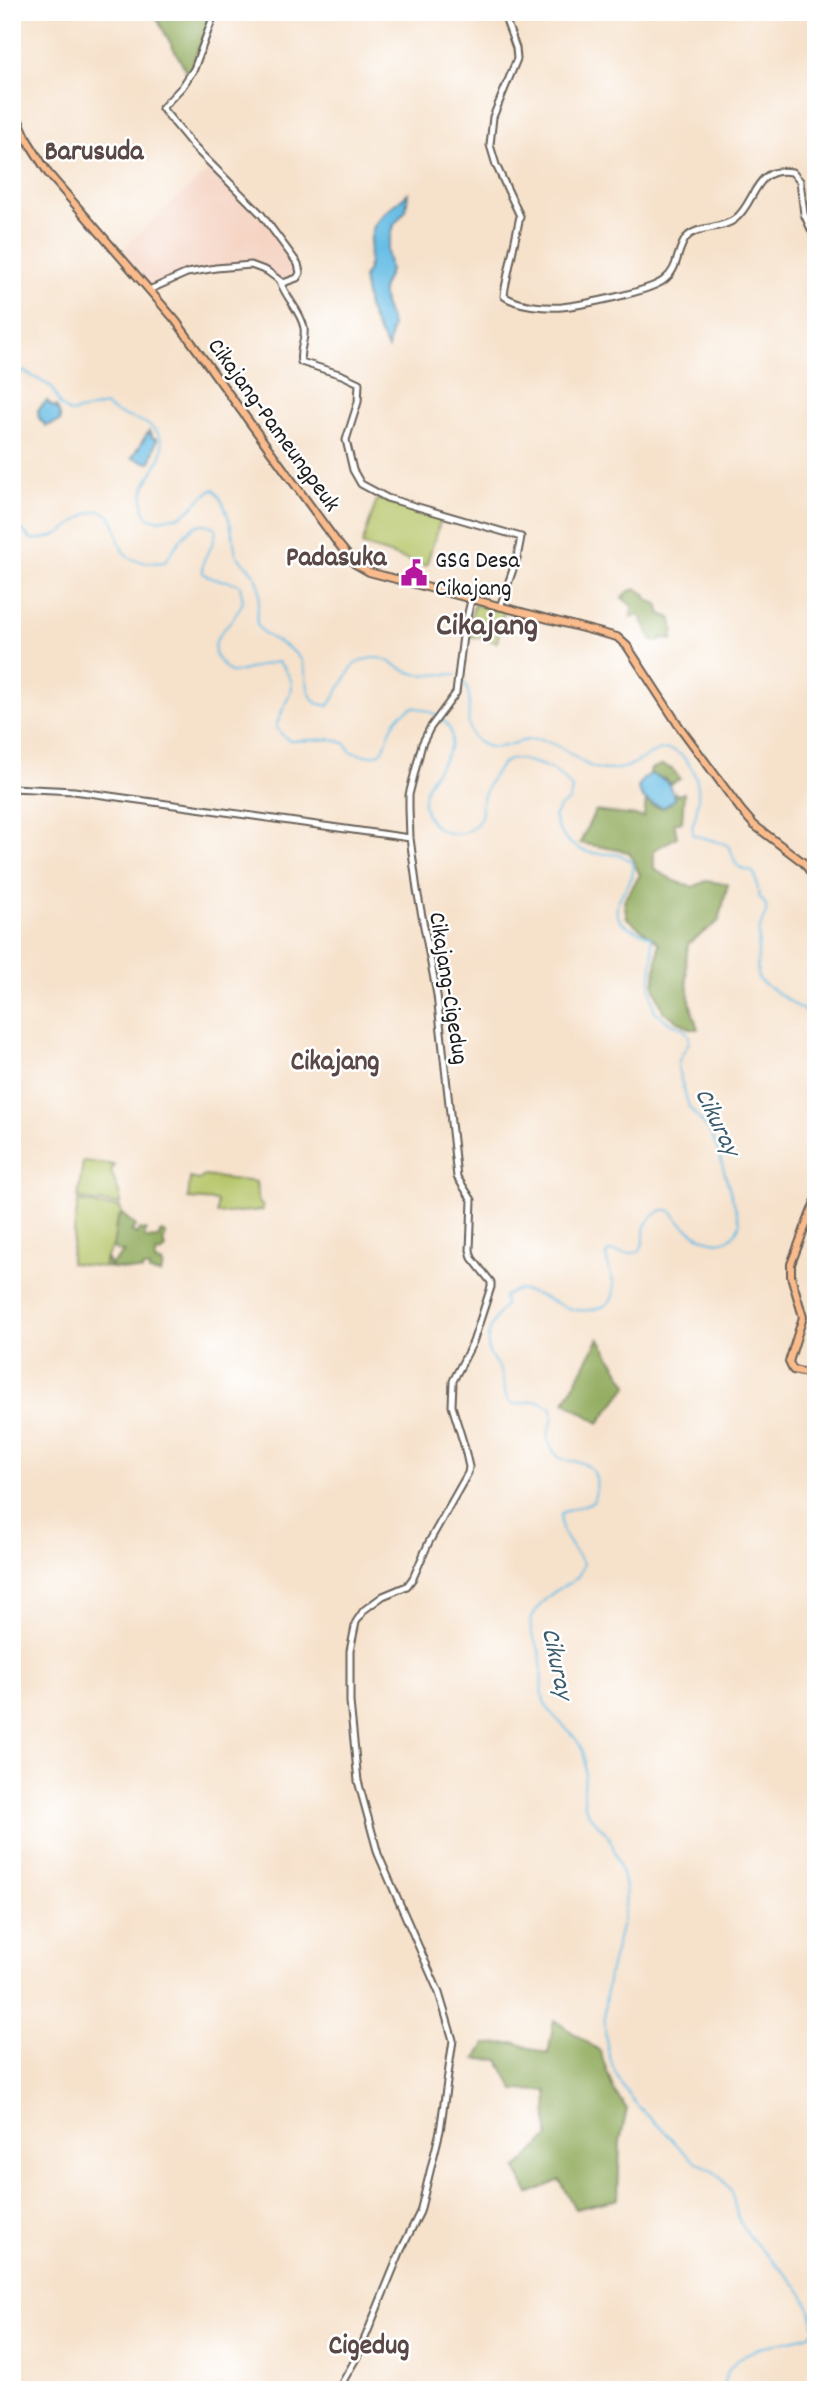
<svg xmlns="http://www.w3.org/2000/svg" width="828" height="2402" font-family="Dekko,sans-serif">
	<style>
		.built { fill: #f5d3c2 }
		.green { fill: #b5c568; stroke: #687042; stroke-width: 2 }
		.forest { fill: #90aa5c; stroke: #56633c; stroke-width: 2 }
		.water { fill: #68bde5; stroke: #426c80; stroke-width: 2 }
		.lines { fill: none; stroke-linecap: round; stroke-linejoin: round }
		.stream { stroke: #68bde5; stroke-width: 2 }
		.tertiary-casing { stroke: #686159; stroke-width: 9 }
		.primary-casing { stroke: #686159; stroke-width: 10 }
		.tertiary { stroke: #fff; stroke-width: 5 }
		.primary { stroke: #fabb8c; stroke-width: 6 }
		.labels { text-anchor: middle; stroke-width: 5; stroke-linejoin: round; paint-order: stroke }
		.street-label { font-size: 24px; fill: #1c1c1c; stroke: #fff }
		.poi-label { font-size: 24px; fill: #1c1c1c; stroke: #fff; text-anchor: start }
		.water-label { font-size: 26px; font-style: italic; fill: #3a5c6c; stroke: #fff }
		.quarter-label { font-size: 28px; font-weight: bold; fill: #5a4846; stroke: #fff }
		.district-label { font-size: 32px; font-weight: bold; fill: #5a4846; stroke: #fff }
	</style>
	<rect width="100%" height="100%" fill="#fff"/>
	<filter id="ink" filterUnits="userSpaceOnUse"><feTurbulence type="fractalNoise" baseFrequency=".0143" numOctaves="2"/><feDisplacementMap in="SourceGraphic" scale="14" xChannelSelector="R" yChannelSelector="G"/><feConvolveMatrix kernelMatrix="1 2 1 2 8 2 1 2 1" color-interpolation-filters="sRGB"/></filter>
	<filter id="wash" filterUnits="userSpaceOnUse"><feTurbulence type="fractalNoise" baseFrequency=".00686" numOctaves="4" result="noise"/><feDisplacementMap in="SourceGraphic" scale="28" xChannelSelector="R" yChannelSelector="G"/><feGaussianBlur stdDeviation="1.57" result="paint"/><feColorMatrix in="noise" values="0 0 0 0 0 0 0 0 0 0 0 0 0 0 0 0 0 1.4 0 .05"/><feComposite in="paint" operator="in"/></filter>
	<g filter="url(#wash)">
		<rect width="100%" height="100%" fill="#f6e1ca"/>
		<path class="built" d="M214,167L261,214L288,252L300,273L283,283L251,265L187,273L149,290L118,253L177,197Z"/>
		<path class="green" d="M377,499L441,519L426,566L362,545Z
			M474,605L504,611L497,642L466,635Z
			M83,1161L115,1165L111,1171L120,1196V1204L95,1202L78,1198Z
			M204,1176L256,1182L258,1201L263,1207V1210L217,1214V1201L188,1199L190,1178L199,1180Z
			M78,1201L101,1206L120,1207L122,1213C112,1223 117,1234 113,1246C109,1254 105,1258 103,1267L70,1263Z"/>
		<path class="forest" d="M153,12H213L188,74Z
			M637,589L645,594L648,600L658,604L661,614L671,618L674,628L672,640L661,638L660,642L652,641L640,615L631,618L632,606L622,598L629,591Z
			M662,765L672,769L680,779L670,784L665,779L650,774L651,769Z
			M675,792L677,795L684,793L682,822H674L677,837L654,850V869L675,881L693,887L706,881L728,884L719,921L688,944C683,974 688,1001 698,1029H691L663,1011L654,986L659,943L627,918L624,900L640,875L629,852L580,843L595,811L644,817L646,801L653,806L664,808L674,800Z
			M122,1214L136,1226L131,1231L137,1234L139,1229L146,1230L144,1234L146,1239L158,1238L161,1232L166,1234L163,1243L166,1248L161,1254L157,1252L155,1261L163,1264L161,1274L149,1272V1268H143L142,1271L104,1267L106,1257L110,1266L124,1252L117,1251L113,1247L117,1221Z
			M599,1338L628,1385L599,1423L565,1402Z
			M554,2020L600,2051L614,2091L627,2109L620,2142L618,2199L575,2209L560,2180L529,2194L516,2169L548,2137L547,2091L514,2090L499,2060L476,2059L485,2044L516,2043L548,2054Z"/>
		<path class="water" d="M408,193L406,210L394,225L387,251L390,271L382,289L384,304L392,325L388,349L376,327L368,307L363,278C373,267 367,245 373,229C378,215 397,203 408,193Z
			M47,401L53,407L56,406L60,415V421L46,426L39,418L38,410Z
			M149,431L152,437L157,439L150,463L132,458Z
			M650,774C666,779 671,783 674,800L664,807C652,805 641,801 638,788L643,779Z"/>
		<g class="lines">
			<path class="stream" d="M12,376L23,371L52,387L60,405L70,413L105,405C120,421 149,415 160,437C169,455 150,471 145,487C140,505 143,524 164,519C170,517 175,518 180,516C193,510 201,494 214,489C229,507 232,531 236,554C243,565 256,571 259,585C262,597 255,611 257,624C265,641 290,643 301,660C309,674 304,691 316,703L329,706L354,664C387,648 389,668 416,674C429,676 442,673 456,675
				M12,520L31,539C40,540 50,538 58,534C71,528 91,504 106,513C129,527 101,568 165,562C176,546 195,511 216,529C215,551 200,554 203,573C214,583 228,578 240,585L243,601C233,630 191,643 232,673C248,671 261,663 278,662L284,668L291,680L292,688L276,726L282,735L290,741L333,739L346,744L351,752C397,765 378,739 399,716C402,713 409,710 413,707C431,710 456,721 451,744C447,766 412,786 428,817C433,826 440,831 449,833C464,836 478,828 482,813C482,809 481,805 482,802C486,788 497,762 512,759C518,758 528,762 534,763C550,767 564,775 572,790L569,801L561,806L554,816C559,840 578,853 601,854C610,854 620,853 628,859C649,875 601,901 622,922C629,929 642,932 651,937L653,955L650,985L654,1010L667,1021L683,1028L689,1036V1042L679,1060L678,1069L684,1090L689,1107L710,1132L717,1148L740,1223C726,1262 685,1231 670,1210H662C632,1229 652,1232 639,1252L626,1254L612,1251L606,1254C606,1268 617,1281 613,1296C611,1302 607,1305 602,1307C568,1320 549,1293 519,1290C513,1290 510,1294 504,1296L505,1305C494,1319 484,1333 489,1352C491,1359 498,1365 501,1372C505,1383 502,1394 511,1404C529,1406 532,1394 552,1408L553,1418L547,1437C551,1445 553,1455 562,1459C567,1462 574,1460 579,1462C599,1468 599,1484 593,1502L561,1513C557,1534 573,1547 583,1564C579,1581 572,1581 559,1589C550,1593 534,1610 531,1620C529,1632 535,1640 539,1650C545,1667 537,1692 547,1707C557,1723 577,1734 583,1752C589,1768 580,1791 586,1809C590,1820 600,1825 606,1833C613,1842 621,1871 624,1883C629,1904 620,1930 615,1951C602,1996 597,2047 624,2088C637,2109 655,2121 671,2138C677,2145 682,2151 690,2157C701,2165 715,2170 724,2181C736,2194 733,2211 741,2224C765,2264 810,2279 815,2330L810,2335C779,2345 725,2346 723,2390
				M461,676C465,683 468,689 469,696C470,709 465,728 474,738C495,760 515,736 540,740C576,747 582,778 623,768C643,764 663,735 685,759C700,776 700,793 696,814C694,822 690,827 694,835L725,844L730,848L736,864L742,869L751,871L755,875L759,896L766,905V913L759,931L757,975L760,981L816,1019"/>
		</g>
	</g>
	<g filter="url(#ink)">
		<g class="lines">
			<g class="tertiary-casing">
				<path id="tertiary" d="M503,12L516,48L517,59L493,117L490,145L496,165L520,216L505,288L504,296C518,306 545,308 562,307C582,305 649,292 664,280C679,269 676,251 686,238C697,225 722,230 735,219C756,203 754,165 792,172L800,181L804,214L816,240
					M280,281C285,297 301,311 304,328C306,340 298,351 301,362L342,375L359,383L358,402L346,440L353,470L361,484L387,498L521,537L517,558L500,607
					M149,290L187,273L216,268L251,265L267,271L283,283L297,278L300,273L298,264L261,214L194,147L162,108L182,87L194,69L215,12
					M12,788L74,791L410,838
					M338,2390L358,2355L401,2250L420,2212L440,2131L453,2040L439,1993L378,1854L358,1781L350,1702V1651L356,1622L364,1610L383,1596L407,1586L413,1578L429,1542L468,1473L469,1467L464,1445L452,1406L453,1381L473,1342L491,1287V1282L472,1258L470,1250L472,1200L457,1177L437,995L417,890L410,838L409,808V795L422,744L430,728L456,693L463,636L471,600"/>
			</g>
			<g class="primary-casing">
				<path id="primary" d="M12,105L28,141L48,173L176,321L336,541L355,564L369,572L617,637L627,646L679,726L741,810L754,825L804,863L816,880
					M816,1199L791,1264V1276L803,1317L789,1362L793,1370L816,1375"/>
			</g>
			<use href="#tertiary" class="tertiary"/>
			<use href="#primary" class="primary"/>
		</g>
	</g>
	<defs>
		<g id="civic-bare" transform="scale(2.1)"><path d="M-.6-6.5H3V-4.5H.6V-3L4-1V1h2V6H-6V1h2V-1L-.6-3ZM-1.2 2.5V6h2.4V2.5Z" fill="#b5179e" stroke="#fff" stroke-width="2.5" paint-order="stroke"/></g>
	</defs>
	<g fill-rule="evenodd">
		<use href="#civic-bare" x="414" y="573"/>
	</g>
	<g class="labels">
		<g class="street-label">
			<text transform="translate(275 424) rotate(54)" y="8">Cikajang-Pameungpeuk</text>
			<text transform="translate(450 988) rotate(81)" y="8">Cikajang-Cigedug</text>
		</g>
		<g class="poi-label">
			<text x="435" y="567">GSG Desa<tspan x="435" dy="28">Cikajang</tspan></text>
		</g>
		<g class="water-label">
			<text transform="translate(719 1121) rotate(64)" y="9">Cikuray</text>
			<text transform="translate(559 1663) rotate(78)" y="9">Cikuray</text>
		</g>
		<g class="quarter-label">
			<text x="94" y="159">Barusuda</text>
			<text x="336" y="565">Padasuka</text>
			<text x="335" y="1069">Cikajang</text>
			<text x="369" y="2353">Cigedug</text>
		</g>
		<g class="district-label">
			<text x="487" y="634">Cikajang</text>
		</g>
	</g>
	<rect width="828" height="2402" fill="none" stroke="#fff" stroke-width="42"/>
</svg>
